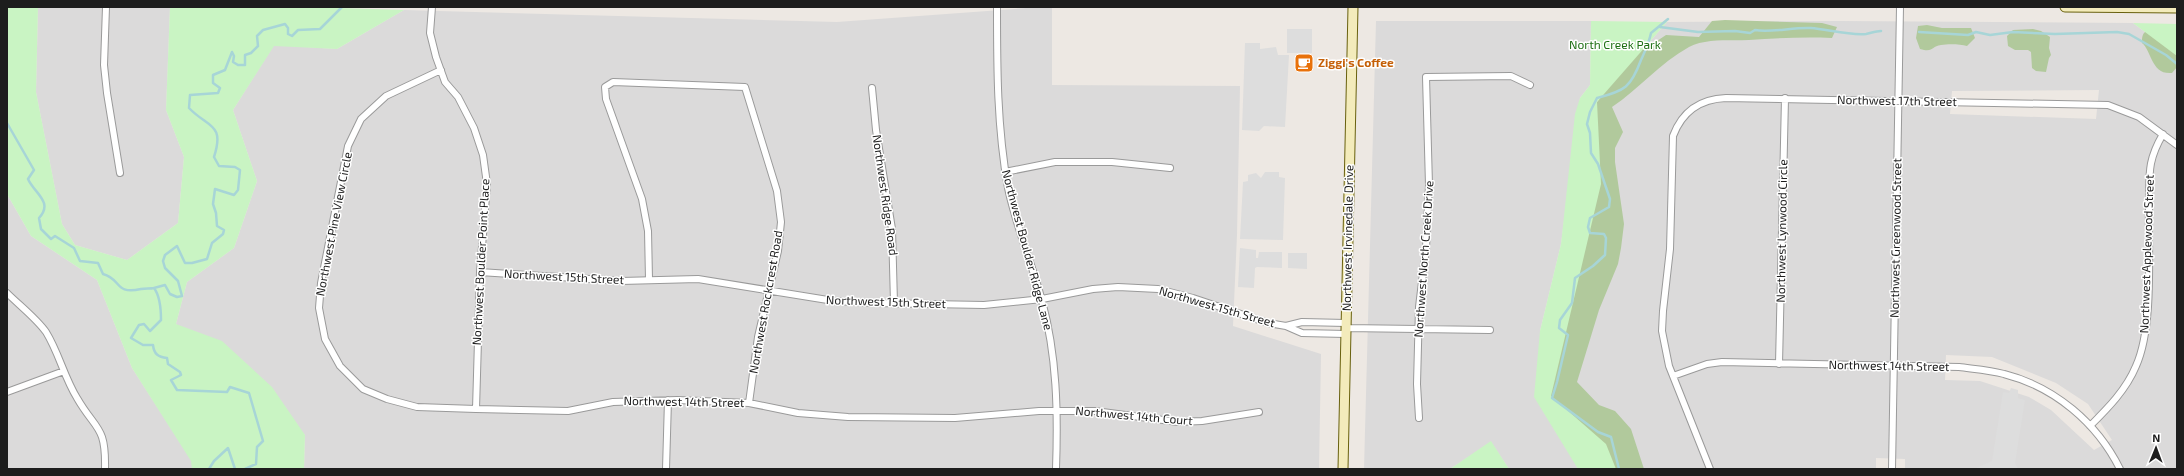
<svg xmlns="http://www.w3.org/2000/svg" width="2184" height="476" font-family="'Exo 2',sans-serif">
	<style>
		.residential { fill: #dbdada; fill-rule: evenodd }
		.forest { fill: #b1c99c }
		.park { fill: #c9f4c3 }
		.parking { fill: #ddd }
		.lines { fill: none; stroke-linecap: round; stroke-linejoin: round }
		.stream { stroke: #a7d5d7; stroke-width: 2.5 }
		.street-casing { stroke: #9a9a9a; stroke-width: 8 }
		.secondary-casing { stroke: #69610e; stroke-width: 11 }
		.street { stroke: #fff; stroke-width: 6 }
		.secondary { stroke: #f3ebbb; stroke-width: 9 }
		.labels { text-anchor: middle; stroke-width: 3; stroke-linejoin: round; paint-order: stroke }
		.park-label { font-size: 12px; fill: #1f7015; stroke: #fff }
		.food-label { font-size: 12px; font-weight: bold; fill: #c56008; stroke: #fff; text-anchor: start }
		.street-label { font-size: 12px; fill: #1d1d1d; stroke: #fff }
	</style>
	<rect width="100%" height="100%" fill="#ede8e3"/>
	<path class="residential" d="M38,7H170L166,110L184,157L178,223L127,260L75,245L62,224L36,92Z
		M1040,7H1052V85L1240,86L1237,235L1233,326L1321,354L1319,469H304L305,435L176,324L187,282L234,248L257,181L233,110L274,45L337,49L404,10L837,22Z
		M1376,21H1591L1590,85L1580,98L1561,244L1540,331L1569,451L1578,469H1509L1491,442L1450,469H1364Z
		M1840,21L2133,23L2177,56V469H1905V459L1876,458V469H1616L1551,396L1597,102L1667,22ZM2099,90L2096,119L1950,114L1952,91ZM1946,355L1992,357L2056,383L2088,404L2112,440L2094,450L2051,410L2029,397L1980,381L1945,380Z
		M7,194L31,236L97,280L132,368L192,461V469H7Z"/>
	<path class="forest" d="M1725,20L1822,23L1837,27L1832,38C1804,37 1777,38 1749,40C1731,41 1706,38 1689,47C1660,63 1639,89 1612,107L1623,132L1615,148V162L1624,224L1621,248L1618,264L1599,310L1577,382L1599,405L1615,411L1631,429L1644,469H1604L1546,398L1582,121L1642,45L1654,43L1666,35L1699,37L1712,21Z
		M1927,25L1942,28H1971L1975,38L1967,46C1960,44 1948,44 1941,45C1931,46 1934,53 1920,49L1916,38L1918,26Z
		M2033,29L2041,31L2050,37L2049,48L2051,55L2049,58L2046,72L2036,71L2032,68L2031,52L2028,50H2015L2008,46L2007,36L2013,30Z
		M2148,30L2177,44V67L2172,73C2151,75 2152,51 2142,43C2142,37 2142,33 2148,30Z"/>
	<path class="park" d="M7,7H38L36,92L62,224L75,245L127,260L178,223L184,157L166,110L170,7H307L404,10L337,49L274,46L233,110L257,181L234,248L187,282L176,324L222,341L272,387L305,435L304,469H192L191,461L132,368L97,280L31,236L7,194Z
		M1591,21L1667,22L1597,102L1601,184L1551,396L1606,444L1616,469H1578L1534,397L1540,331L1561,244L1575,114L1580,98L1590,85Z
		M2133,23L2177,24V56Z
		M1491,441L1509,469H1450Z"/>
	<path class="parking" d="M1287,29H1312V53H1287Z
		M1245,43H1260V49L1276,47L1278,55H1289L1285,127L1264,126L1259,131L1242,130Z
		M1265,172H1279V177L1285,178L1283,240L1240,239L1243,182L1248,181V175L1256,173L1261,178Z
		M1240,248L1256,250V258H1258L1259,252H1282V268L1257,267L1255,268L1254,288L1238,287Z
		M1288,253H1307V269L1288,268Z
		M2011,388L2018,390V398L2025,400L2015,463L2018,469H1974L1992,461L2003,392L2009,393Z"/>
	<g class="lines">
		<path class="stream" d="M1660,27L1698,32L1735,31L1750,33L1755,30C1771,33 1793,27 1811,28C1826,29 1851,36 1866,34C1871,33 1876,31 1881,31
			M1919,32L1968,35L1976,32L1990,35L2013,32L2055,34L2117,32L2129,34L2166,55L2177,64
			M7,123L34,170L28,179C34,193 54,202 39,218L41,229L51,239L55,236L74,248L80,261L98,263L103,274C122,279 114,295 141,289C146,288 150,289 154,288
			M209,469L214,461L228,448L235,469
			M245,469L256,464L257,447L263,441L249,393L230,387L227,392L177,390L171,380L181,375L180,372L168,364L167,358C158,357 154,354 153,345H143L131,338L139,325L144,324L150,331L161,320C161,310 160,296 154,288L165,285L170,294L177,297L182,296L178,281L165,268L163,261L165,255L177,246L185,263H192L207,259L212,243L223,234L224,230L217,226L216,213L213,204L215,189L234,195L238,190L240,170L235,167L219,166L214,157C225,123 208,128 189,108L190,95L218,93L220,88L213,83V75L225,70L232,52L234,56L233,62L238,65H245V55L251,53L258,46L257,36L263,30L285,24L288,28V34L292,36L298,30L320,29L342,7
			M1619,469L1611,437L1598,432L1552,398L1557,382L1568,335L1559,328L1560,320L1572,303L1575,278L1593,266L1605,255L1606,238L1604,234L1590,233L1588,227L1590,218L1609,207L1610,199L1598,164L1591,153L1590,133L1587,124L1590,112L1597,98C1625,91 1631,87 1641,60C1645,51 1649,43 1651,33L1668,19"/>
		<g class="street-casing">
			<path id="street" d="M106,7L104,65L107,93L120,173
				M432,7L430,33L436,57L445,82L458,97L474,128L483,155L487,184L480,272L476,409
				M997,7C997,68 997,127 1008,188C1016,227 1032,263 1042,301C1057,356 1058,412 1056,469
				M441,70L386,96L361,119L348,146L321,283L319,308L325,339L340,366L363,389L387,399L417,407L476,409L568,411L613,402L677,400L749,403L798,413L848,417L955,418L1039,411H1095L1178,422L1202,421L1259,412
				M872,88L876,130L892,229L894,303
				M1005,172L1055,162H1112L1170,168
				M480,272L621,281L698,279L834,301L874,303L984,305L1042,299L1093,289L1118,287L1158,289L1193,298L1268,323L1286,326L1302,333L1346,334
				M649,279L648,231L642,199L606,99L605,87L613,82L745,87L777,191L781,222L778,251L758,337L749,403
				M7,293C19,305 36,318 46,332C59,353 64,377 77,398C96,431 106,425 105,469
				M1286,326L1302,322L1346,323
				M1346,328L1490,330
				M1779,364L1785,98
				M1673,376L1707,364L1722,362L1959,367C1974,369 1990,370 2004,374C2055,387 2097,423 2120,469
				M7,392L64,371
				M1419,418L1417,384L1419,307L1426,248L1429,185L1426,77L1511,76L1530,85
				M2090,426C2108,408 2126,390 2136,366C2154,326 2148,252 2149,207C2150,176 2146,163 2163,134
				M666,469L668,400
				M1710,469L1669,366L1662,331L1663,311L1670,249L1673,136C1682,112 1700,99 1726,98L2108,105L2139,117L2177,145
				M1892,469L1900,7"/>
		</g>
		<g class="secondary-casing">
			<path id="secondary" d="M2065,7L2177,8
				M1343,469L1353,7"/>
		</g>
		<use href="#street" class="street"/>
		<use href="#secondary" class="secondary"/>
	</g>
	<defs>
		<g id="cafe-square" transform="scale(1)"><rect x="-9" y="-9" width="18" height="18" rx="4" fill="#e8710a" stroke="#fff"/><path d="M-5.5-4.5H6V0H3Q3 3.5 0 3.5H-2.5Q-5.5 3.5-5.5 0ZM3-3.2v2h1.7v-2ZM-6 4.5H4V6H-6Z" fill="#fff"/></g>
	</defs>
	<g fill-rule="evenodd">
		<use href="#cafe-square" x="1304" y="63"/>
	</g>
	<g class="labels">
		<g class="park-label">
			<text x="1615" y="49">North Creek Park</text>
		</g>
		<g class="food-label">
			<text x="1318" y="67">Ziggi's Coffee</text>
		</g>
		<g class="street-label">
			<text transform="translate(1897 101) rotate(1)" y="4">Northwest 17th Street</text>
			<text transform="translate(885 195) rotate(82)" y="4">Northwest Ridge Road</text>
			<text transform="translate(334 224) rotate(-79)" y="4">Northwest Pine View Circle</text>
			<text transform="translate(1782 231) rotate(-89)" y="4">Northwest Lynwood Circle</text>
			<text transform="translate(1348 238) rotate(-89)" y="4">Northwest Irvinedale Drive</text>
			<text transform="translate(1896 238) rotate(-89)" y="4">Northwest Greenwood Street</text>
			<text transform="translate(1027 250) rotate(75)" y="4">Northwest Boulder Ridge Lane</text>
			<text transform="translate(2147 254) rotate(-88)" y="4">Northwest Applewood Street</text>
			<text transform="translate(1424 259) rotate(-86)" y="4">Northwest North Creek Drive</text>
			<text transform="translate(481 262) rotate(-87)" y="4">Northwest Boulder Point Place</text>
			<text transform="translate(564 277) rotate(3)" y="4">Northwest 15th Street</text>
			<text transform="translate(766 302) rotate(-80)" y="4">Northwest Rockcrest Road</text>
			<text transform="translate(886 302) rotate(2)" y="4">Northwest 15th Street</text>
			<text transform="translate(1217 307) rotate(16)" y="4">Northwest 15th Street</text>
			<text transform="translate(1889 366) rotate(1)" y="4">Northwest 14th Street</text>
			<text transform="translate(684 402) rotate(1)" y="4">Northwest 14th Street</text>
			<text transform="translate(1134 416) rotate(5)" y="4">Northwest 14th Court</text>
		</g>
	</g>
	<rect width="2184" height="476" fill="none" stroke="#1d1d1d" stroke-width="16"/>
	<g transform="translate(2156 448) rotate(1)" stroke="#ffffff" stroke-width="3" paint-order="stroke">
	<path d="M0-3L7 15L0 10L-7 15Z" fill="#1d1d1d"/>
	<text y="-6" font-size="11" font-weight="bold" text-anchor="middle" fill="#1d1d1d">N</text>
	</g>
</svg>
